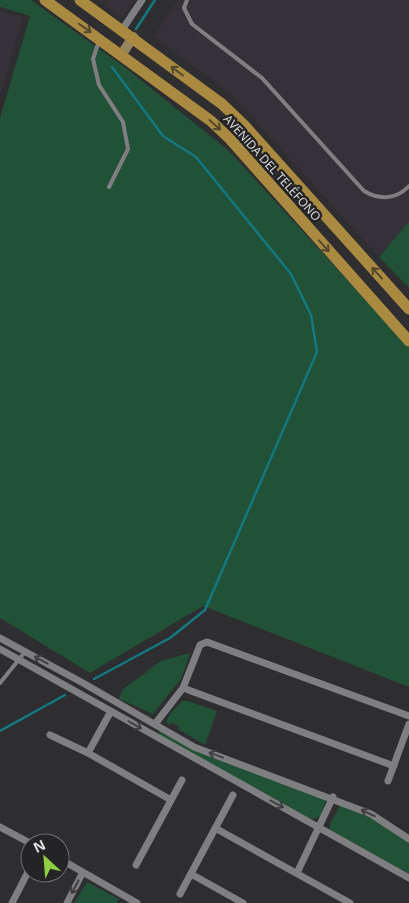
<svg xmlns="http://www.w3.org/2000/svg" width="409" height="903" font-family="'Open Sans',sans-serif">
	<style>
		.built { fill: #363139 }
		.green { fill: #215137 }
		.lines { fill: none; stroke-linecap: round; stroke-linejoin: round }
		.stream { stroke: #137880; stroke-width: 2.5 }
		.service { stroke: #7f7e80; stroke-width: 4 }
		.minor { stroke: #7f7e80; stroke-width: 7 }
		.secondary { stroke: #948460; stroke-width: 10 }
		.primary { stroke: #aa8941; stroke-width: 11 }
		.oneway { stroke: #53472f }
		.oneway2 { stroke: #3f3e40 }
		.labels { text-anchor: middle; stroke-width: 5; stroke-linejoin: round; paint-order: stroke }
		.street-label { font-size: 12px; fill: #e1e0e1; stroke: #242325 }
	</style>
	<rect width="100%" height="100%" fill="#2e2d2f"/>
	<path class="built" d="M98,0H134L122,18Z
		M178,0H409V221L379,257L232,95L154,36Z
		M0,11L23,18L0,95Z"/>
	<path class="green" d="M0,0H31L126,68L229,151L409,347V687L203,606L90,673L0,618V118L30,16L0,7Z
		M409,221V288L379,257Z
		M190,653L181,679L153,714L119,699L122,690L161,661Z
		M182,701H188L217,711L205,745L178,729L179,726L171,723L169,725L166,722L170,714Z
		M160,730L326,800L321,816L313,819L308,818L158,735Z
		M344,805L374,819L409,843V874L330,830V824L340,806Z
		M87,882L119,899L116,903H74Z"/>
	<g class="lines">
		<path class="stream" d="M136,29L155,0
			M94,679L170,638L205,610L317,352L311,315L291,274L196,157L163,136L112,67
			M0,731L65,695"/>
		<path class="service" d="M187,0L184,8L192,24L262,78L364,191C379,200 396,200 409,186
			M99,41L93,59L99,85L123,122L128,149L109,187
			M0,683L25,652"/>
		<path class="minor" d="M122,30L142,0
			M0,638L83,683L194,747L371,814L409,839
			M0,649L409,878
			M183,688L394,766
			M155,724L183,688L200,645L207,642L409,716
			M50,735L88,753L171,800
			M88,753L111,711
			M388,781L409,724
			M0,827L30,843
			M215,828L350,903
			M60,859L137,903
			M136,865L182,780
			M297,873L333,797
			M191,874L243,903
			M180,894L233,795
			M12,903L30,868
			M67,903L83,872"/>
		<path class="secondary" d="M122,54L133,37"/>
		<path class="primary" d="M45,0L211,121L230,139L409,341
			M80,0L222,104L244,125L409,309"/>
	</g>
	<defs><path id="oneway-shaft" d="M-6 0H5M1.5-3L5.5 0L1.5 3" fill="none" stroke-width="1.6" stroke-linecap="round" stroke-linejoin="round" transform="scale(1.25)"/></defs>
	<g class="oneway">
		<use href="#oneway-shaft" transform="translate(85 28) rotate(35)"/>
		<use href="#oneway-shaft" transform="translate(177 71) rotate(-143)"/>
		<use href="#oneway-shaft" transform="translate(215 125) rotate(42)"/>
		<use href="#oneway-shaft" transform="translate(324 246) rotate(48)"/>
		<use href="#oneway-shaft" transform="translate(377 273) rotate(-132)"/>
	</g>
	<g class="oneway2">
		<use href="#oneway-shaft" transform="translate(41 660) rotate(-152)"/>
		<use href="#oneway-shaft" transform="translate(135 725) rotate(30)"/>
		<use href="#oneway-shaft" transform="translate(216 755) rotate(-160)"/>
		<use href="#oneway-shaft" transform="translate(277 804) rotate(29)"/>
		<use href="#oneway-shaft" transform="translate(368 813) rotate(-155)"/>
		<use href="#oneway-shaft" transform="translate(75 887) rotate(118)"/>
	</g>
	<g class="labels">
		<g class="street-label">
			<text transform="translate(272 168) rotate(48)" y="4">AVENIDA DEL TELÉFONO</text>
		</g>
	</g>
	<g transform="translate(45 858) rotate(334)"><circle r="24" fill="#242325" stroke="#706f70"/>
	<path d="M0-4L9 19L0 12L-9 19Z" fill="#90cd41"/>
	<text y="-8" font-size="14" font-weight="bold" text-anchor="middle" fill="#e1e0e1">N</text>
	</g>
</svg>
